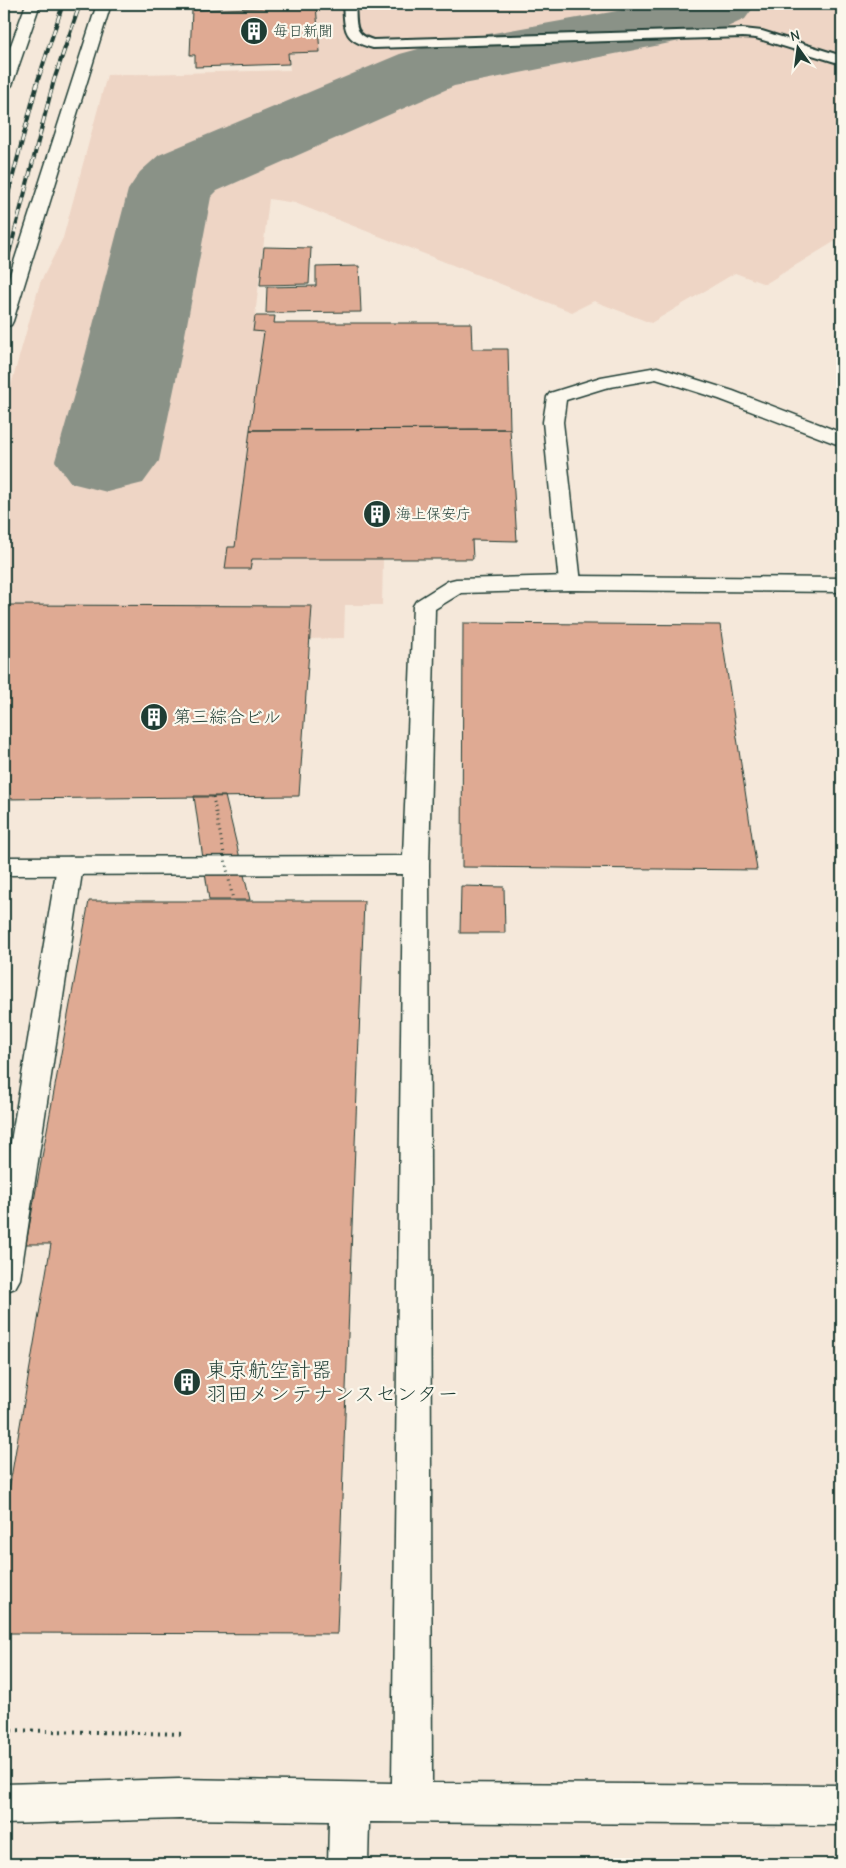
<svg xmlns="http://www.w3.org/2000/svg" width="846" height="1868" font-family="'Comic Neue','Klee One',sans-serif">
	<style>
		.built { fill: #eed5c5 }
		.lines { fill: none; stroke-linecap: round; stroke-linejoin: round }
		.taxiway { fill: #8a9287; fill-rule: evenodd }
		.building { fill: #dfaa93; stroke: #1f3d34 }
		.service-casing { stroke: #1f3d34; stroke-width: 4 }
		.minor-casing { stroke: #1f3d34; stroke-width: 3 }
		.tertiary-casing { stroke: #1f3d34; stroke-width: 3 }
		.motorway-casing { stroke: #1f3d34; stroke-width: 3 }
		.path { stroke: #1f3d34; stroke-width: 4; stroke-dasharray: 2 5; stroke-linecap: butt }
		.service { fill: #fbf7ec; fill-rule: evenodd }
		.minor { fill: #fbf7ec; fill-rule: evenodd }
		.tertiary { fill: #fbf7ec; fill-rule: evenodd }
		.motorway { fill: #fbf7ec; fill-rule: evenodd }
		.rail-casing { stroke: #1f3d34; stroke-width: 4 }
		.rail { stroke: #fbf7ec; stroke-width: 2.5; stroke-dasharray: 7; stroke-linecap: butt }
		.path-bridge { stroke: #1f3d34; stroke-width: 3; stroke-dasharray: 1 4; stroke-linecap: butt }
		.labels { text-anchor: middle; stroke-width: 4.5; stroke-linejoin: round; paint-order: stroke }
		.far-poi-label { font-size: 15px; fill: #1f3d34; stroke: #fbf7ec; text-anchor: start }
		.poi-label { font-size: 18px; fill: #1f3d34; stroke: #fbf7ec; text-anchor: start }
		.near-poi-label { font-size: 21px; fill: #1f3d34; stroke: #fbf7ec; text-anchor: start }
	</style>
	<rect width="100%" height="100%" fill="#f5e8da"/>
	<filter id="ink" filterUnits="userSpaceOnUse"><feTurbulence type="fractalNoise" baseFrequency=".02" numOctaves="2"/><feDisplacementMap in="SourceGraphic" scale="10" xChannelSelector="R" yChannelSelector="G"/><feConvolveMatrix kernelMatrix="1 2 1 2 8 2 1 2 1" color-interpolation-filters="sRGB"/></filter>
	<g filter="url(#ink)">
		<path class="built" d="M310,4H842V237L765,284L735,273L651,323L594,301L572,312L295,203L269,199L255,316H275V323H471L472,349H508L510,429L517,541H473V559H383L382,605H345L344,638L309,639L311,606L4,605V410L40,283L63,238L107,75L290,70L288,53L320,52Z"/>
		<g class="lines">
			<path class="taxiway" d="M656,4H756L745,19L721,30L690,39L454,86L217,191L211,197L181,356L159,461L143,483L107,492L71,483L55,461L85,356L128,190L140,172L159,155L400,54L444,42Z"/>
		</g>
		<path class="building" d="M316,6L320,52L288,53L289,64L195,67V55H190L192,10Z
			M264,247L311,248L309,284L260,285Z
			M359,266L361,312L266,313L267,287L316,286V267Z
			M255,316H275L274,323H471L472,349H508L510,429L250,430L264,332L253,331Z
			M510,429L517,541L472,540L473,559H252L250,569H225L228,547H235L250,430Z
			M4,605L312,606L299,796L4,799Z
			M463,623L720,625L757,870L462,867Z
			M194,796H225L250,900H209Z
			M461,886L504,887L505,933H460Z
			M89,901H364L337,1634L4,1633V1519L51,1244H26Z"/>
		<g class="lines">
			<g class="service-casing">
				<path id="service" d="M343,4H355C357,22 352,34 373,40L743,29L762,31L842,56V64L756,38L743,37L373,48C343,40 345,31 343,4Z"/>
			</g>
			<g class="minor-casing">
				<path id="minor" d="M657,367L733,391L842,433V446L719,399L656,379L605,388L566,400L563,422L581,583L578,588L570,590L562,588L559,583L543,422L547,397L550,393L601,377Z
					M70,857L79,860L83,866L20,1279L15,1288L4,1292V1183L57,866L61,860Z"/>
			</g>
			<g class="tertiary-casing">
				<path id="tertiary" d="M97,4H111L13,321L11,325L4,327V293Z
					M570,576L842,578V592L570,590L461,593L435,609L429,865L432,1783L842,1785V1825L369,1822L368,1864H328L329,1821L179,1819L4,1824V1784L179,1779L392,1783L403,874L4,875V857L403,856L413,606L416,601L448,581L456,579Z"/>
			</g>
			<g class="motorway-casing">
				<path id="motorway" d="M26,4H40L12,85L9,88L4,90V64Z"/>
			</g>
			<path class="path" d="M4,1730L185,1734"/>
			<use href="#service" class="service"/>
			<use href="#minor" class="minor"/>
			<use href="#tertiary" class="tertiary"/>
			<use href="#motorway" class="motorway"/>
			<g class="rail-casing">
				<path id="rail" d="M4,210L38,80L63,4
					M4,273L54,80L80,4"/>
			</g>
			<use href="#rail" class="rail"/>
			<path class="path-bridge" d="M213,797L233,900"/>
		</g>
	</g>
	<defs>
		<g id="building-disc" transform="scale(1.4375)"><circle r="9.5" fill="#1f3d34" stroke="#fbf7ec"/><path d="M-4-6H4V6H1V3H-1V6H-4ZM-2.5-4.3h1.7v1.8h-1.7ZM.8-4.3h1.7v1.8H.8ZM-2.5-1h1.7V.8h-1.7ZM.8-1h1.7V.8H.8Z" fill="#fff"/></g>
	</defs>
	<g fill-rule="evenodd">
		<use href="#building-disc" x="254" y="31"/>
		<use href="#building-disc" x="377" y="514"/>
		<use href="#building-disc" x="154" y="717"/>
		<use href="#building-disc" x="187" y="1382"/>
	</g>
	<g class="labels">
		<g class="far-poi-label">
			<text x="273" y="36">毎日新聞</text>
			<text x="396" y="519">海上保安庁</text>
		</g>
		<g class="poi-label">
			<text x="173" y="723">第三綜合ビル</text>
		</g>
		<g class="near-poi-label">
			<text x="206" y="1377">東京航空計器<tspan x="206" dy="24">羽田メンテナンスセンター</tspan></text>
		</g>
	</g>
	<rect width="846" height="1868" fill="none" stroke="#fbf7ec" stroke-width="20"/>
	<rect x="10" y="10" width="826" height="1848" fill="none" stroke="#1f3d34" stroke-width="2" filter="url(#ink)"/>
	<g transform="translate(798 48) rotate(346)" stroke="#fbf7ec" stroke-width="4" paint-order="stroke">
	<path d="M0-4L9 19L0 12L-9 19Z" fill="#1f3d34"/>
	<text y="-8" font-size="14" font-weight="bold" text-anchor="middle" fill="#1f3d34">N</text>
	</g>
</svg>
